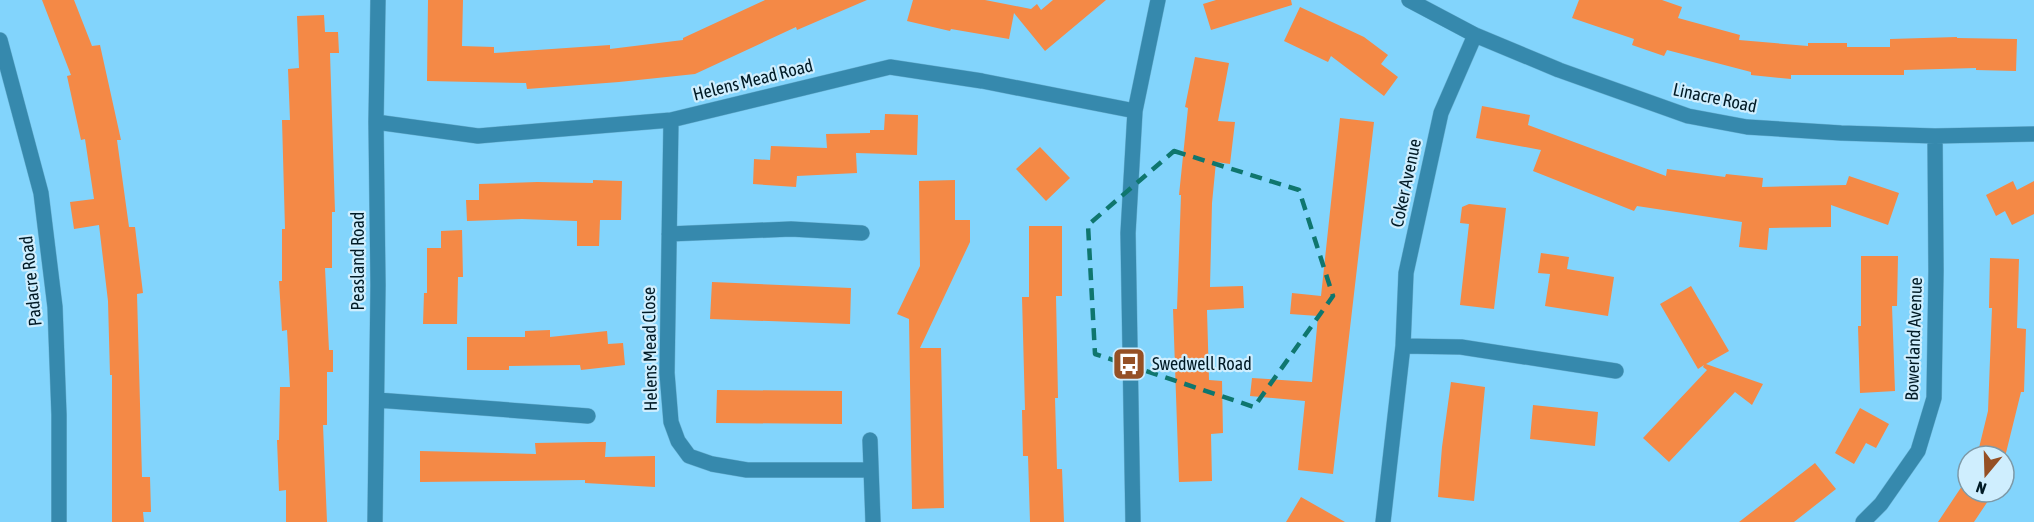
<svg xmlns="http://www.w3.org/2000/svg" width="2034" height="522" font-family="'Asap Condensed',sans-serif">
	<style>
		.building { fill: #f48946 }
		.lines { fill: none; stroke-linecap: round; stroke-linejoin: round }
		.minor-casing { stroke: #6bb3d5; stroke-width: 16 }
		.minor { stroke: #3689ad; stroke-width: 15 }
		.marked { fill: none; stroke: #0f766e; stroke-width: 4.5; stroke-dasharray: 12 8; stroke-linejoin: round }
		.labels { text-anchor: middle; stroke-width: 4.5; stroke-linejoin: round; paint-order: stroke }
		.street-label { font-size: 18px; fill: #011a25; stroke: #cfeefe }
		.poi-label { font-size: 18px; fill: #011a25; stroke: #cfeefe; text-anchor: start }
	</style>
	<rect width="100%" height="100%" fill="#82d4fc"/>
	<path class="building" d="M42,0H74L92,46L100,45L121,140H117L129,227H135L143,293L137,294L142,477H150L151,512H143L144,522H112V375H110L108,301L99,225L74,229L70,202L94,199L85,139L81,140L67,76L71,75Z
		M428,0H463L462,46L494,47V53L610,45V49L683,40V38L765,0H867L797,30L796,27L695,74L619,82L527,89L526,83L427,81Z
		M913,0H985L1031,9L1037,4L1041,10L1053,0H1106L1045,51L1014,13L1009,39L951,29L950,31L907,21Z
		M1216,0H1291L1292,5L1211,30L1203,4Z
		M1579,0H1662L1682,7L1678,18L1740,35L1739,40L1808,46V43H1847V47H1890V39L1957,37V38L2017,39L2016,71L1976,70V68L1904,70V75H1791V79L1751,75V72L1667,50L1664,56L1632,45L1634,39L1572,18Z
		M1300,7L1364,37L1388,55L1381,64L1398,77L1384,96L1331,56L1328,62L1284,41Z
		M324,15L325,32H338L339,53H330L335,212H332V268H325L329,350H333V372H327V425H323L327,522H286V490L279,491L277,440H279L280,387H290L287,330L282,331L279,281H282V229H285L282,120H290L288,69L299,68L297,16Z
		M1195,57L1229,63L1218,121L1235,122L1230,164L1216,162L1212,203L1210,287L1243,286L1244,308L1207,310L1209,380L1222,381L1223,433L1211,434L1212,481L1179,482L1173,309H1177L1181,195H1179L1188,108L1185,107Z
		M1482,106L1530,115L1528,125L1666,176L1667,169L1725,177L1726,174L1763,178L1762,187L1846,185L1849,176L1899,193L1888,225L1831,205V227L1769,228L1767,250L1739,247L1742,222L1637,206L1634,211L1533,171L1541,150L1476,138Z
		M885,114L918,115L917,155L856,153L857,173L797,176L796,187L753,184L754,159L770,160L771,146L827,148L826,134L870,133V130H884Z
		M1340,118L1374,122L1333,474L1298,470L1305,401L1250,396L1252,378L1312,382L1318,316L1290,314L1292,293L1321,296Z
		M1040,147L1070,178L1046,201L1016,169Z
		M593,180L622,181L621,220H600L599,246H577V221L522,219L467,221L466,200H479V184L537,182L593,183Z
		M955,180V220H970V242L920,348H941L944,508L912,509L909,319L897,314L920,266L919,181Z
		M2013,181L2017,190L2034,181V214L2012,225L2005,211L1996,216L1986,195Z
		M1469,204L1506,208L1494,309L1460,305L1469,224L1460,223L1462,207Z
		M1029,226H1062V296H1056L1058,398H1055L1057,469H1062L1064,522H1030L1028,456H1023L1022,410H1025L1022,297H1029Z
		M462,230L463,277H458L457,324H423L424,293H427V248H441V231Z
		M1541,253L1569,257L1567,269L1614,277L1608,316L1545,306L1550,274L1538,273Z
		M1861,256H1898L1897,306H1892L1895,391L1860,393L1858,326H1861Z
		M1990,258L2019,259L2017,328L2026,329L2024,392H2021L2004,461V456H1977L1988,411L1992,308H1989Z
		M712,282L851,288L850,324L710,319Z
		M1691,286L1729,351L1706,364L1763,384L1752,405L1735,392L1669,462L1643,438L1707,370L1703,367L1704,365L1698,369L1660,304Z
		M550,330V337L607,331L608,344L623,343L625,365L581,370L580,365L509,366V370H467V337H525V331Z
		M1451,382L1485,387L1474,501L1438,497L1442,447Z
		M717,390L842,391V424L716,423Z
		M1533,405L1598,412L1595,446L1530,439Z
		M1860,408L1889,424L1876,448L1866,443L1854,464L1835,453Z
		M590,442H606L605,457L655,456V487L585,483V480L420,482V451L536,454L535,443Z
		M1815,463L1836,489L1794,522H1739Z
		M1968,477V492H1994L1974,522H1938Z
		M1301,497L1345,522H1286Z"/>
	<g class="lines">
		<g class="minor-casing">
			<path id="minor" d="M1409,0L1475,35L1559,70L1688,116L1747,127L1841,133L1935,136L2034,134
				M0,40L41,193L55,307L59,415V522
				M671,120L667,373L671,422L678,441L689,456L712,464L747,470H870
				M376,122L478,136L671,120L890,67L982,81L1135,111
				M669,234L791,229L862,233
				M1403,346L1461,347L1616,371
				M377,400L588,416
				M870,440L873,522
				M375,522L378,285L376,122L378,0
				M1133,522L1128,233L1135,111L1158,0
				M1383,522L1403,346L1406,273L1441,113L1475,35
				M1863,522L1881,504L1918,451L1934,398L1936,271L1935,136"/>
		</g>
		<use href="#minor" class="minor"/>
	</g>
	<path class="marked" d="M1174,151L1299,190L1333,296L1254,407L1095,354L1088,225Z"/>
	<defs>
		<g id="bus-square" transform="scale(1.725)"><rect x="-9" y="-9" width="18" height="18" rx="4" fill="#955025" stroke="#cfeefe"/><path d="M-5-6H5V4H4V6H2V4H-2V6H-4V4H-5ZM-3.5-4V0h7V-4ZM-3.5 1.2v1.5H-2V1.2ZM2 1.2v1.5H3.5V1.2Z" fill="#fff"/></g>
	</defs>
	<g fill-rule="evenodd">
		<use href="#bus-square" x="1129" y="364"/>
	</g>
	<g class="labels">
		<g class="street-label">
			<text transform="translate(753 80) rotate(-14)" y="6">Helens Mead Road</text>
			<text transform="translate(1715 98) rotate(12)" y="6">Linacre Road</text>
			<text transform="translate(1406 183) rotate(-78)" y="6">Coker Avenue</text>
			<text transform="translate(358 261) rotate(-90)" y="6">Peasland Road</text>
			<text transform="translate(31 281) rotate(-96)" y="6">Padacre Road</text>
			<text transform="translate(1914 339) rotate(-88)" y="6">Bowerland Avenue</text>
			<text transform="translate(650 349) rotate(-91)" y="6">Helens Mead Close</text>
		</g>
		<g class="poi-label">
			<text x="1152" y="370">Swedwell Road</text>
		</g>
	</g>
	<g transform="translate(1986 474) rotate(199)"><circle r="28" fill="#cfeefe" stroke="#7d99a7" stroke-width="1.5"/>
	<path d="M0-4.5L10 22L0 15L-10 22Z" fill="#955025"/>
	<text y="-9" font-size="16" font-weight="bold" text-anchor="middle" fill="#011a25">N</text>
	</g>
</svg>
